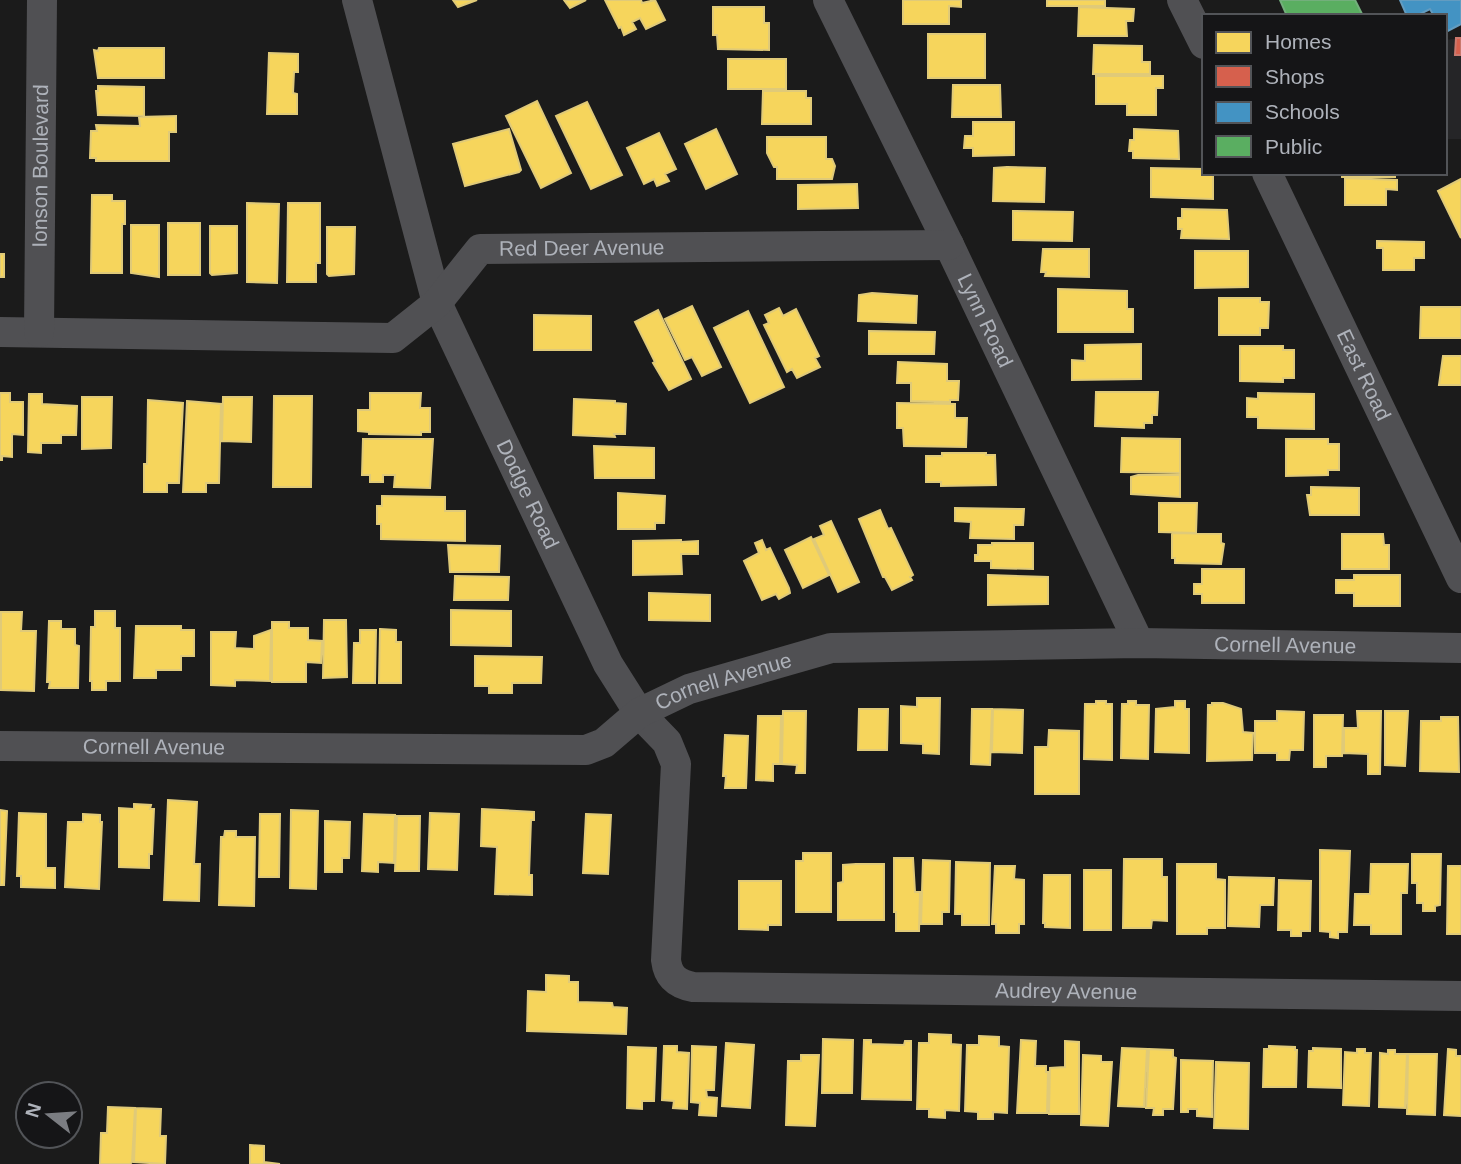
<svg xmlns="http://www.w3.org/2000/svg" width="1461" height="1164" font-family="Helvetica,sans-serif">
	<style>
		.built { fill: #252527 }
		.homes { fill: #f6d55c; stroke: #e0ca78; stroke-width: 2 }
		.shops { fill: #d6604d; stroke: #ca796e; stroke-width: 2 }
		.schools { fill: #4393c3; stroke: #639cc0; stroke-width: 2 }
		.public { fill: #5aae61; stroke: #73af7c; stroke-width: 2 }
		.lines { fill: none; stroke-linecap: round; stroke-linejoin: round }
		.minor { stroke: #505053; stroke-width: 30 }
		.labels { text-anchor: middle; stroke-width: 7; stroke-linejoin: round; paint-order: stroke }
		.street-label { font-size: 21px; fill: #aeb2ba; stroke: #151517 }
	</style>
	<rect width="100%" height="100%" fill="#1b1b1b"/>
	<path class="built" d="M1461,38V139H1445V40Z"/>
	<path class="homes" d="M453,0H477L458,7Z
		M564,0H586L570,8Z
		M605,0H641L642,3L655,0L665,20L646,29L640,18L632,22L636,29L624,35L621,27L619,28Z
		M903,0H961V7L949,6V24H903Z
		M1047,0H1105V6H1047Z
		M713,7H764V23H769V50L718,49L717,35H713Z
		M1079,7L1134,9L1133,21H1126L1127,36H1078Z
		M928,34H985V78H928Z
		M1094,45L1142,46V62H1150V74H1093Z
		M99,48H164V78H98L94,50L98,51Z
		M269,53L298,54V72H294L293,93L297,94V114H267Z
		M728,59H786V89H728Z
		M1096,76H1163V88H1156V115H1127V104H1096Z
		M953,85H1000L1001,117H952Z
		M98,86L144,87V116L98,115L96,91H98Z
		M763,91H806V98H811V124H762Z
		M537,101L571,173L541,188L506,116Z
		M587,102L622,175L591,189L556,116Z
		M176,116V132H169V161H96V158H90L91,131H97L96,125L140,126L139,117Z
		M973,122H1014V155L973,156V148H964L965,136H973Z
		M509,129L521,170L519,172L465,186L453,144Z
		M716,129L737,174L706,189L685,144Z
		M1134,129L1178,131L1179,159L1133,158V151H1129L1130,140H1134Z
		M659,133L676,169L665,174L669,181L657,186L654,179L644,184L627,148Z
		M767,137H826V159H832L835,166L832,179H777V167H774L767,153Z
		M1007,167L1045,168L1044,202L993,201L994,168Z
		M1151,168L1204,169V173H1213V199L1151,197Z
		M1342,173H1395V177H1342Z
		M1345,178L1397,180V190L1386,189V205H1345Z
		M1461,179V238L1438,191Z
		M857,184L858,208L798,209V185Z
		M92,195H112V201H125V224H122V273H91Z
		M247,203L279,204L277,283L247,282Z
		M288,203H320V263H316V282H287Z
		M1182,209L1227,210L1229,239L1181,238L1182,229H1178V218H1182Z
		M1013,211L1073,212L1072,241L1013,240Z
		M168,223H200V275H168Z
		M131,225H159V277L131,273Z
		M210,226H237V273L212,275L210,273Z
		M327,227H355L354,274L329,276L327,274Z
		M1377,241L1424,242V258H1414V270H1383V248H1377Z
		M1043,249H1089V277L1045,276L1046,272H1041Z
		M1195,251H1248V287L1195,288Z
		M0,254H4V277H0Z
		M1058,289L1127,291V309H1133V332H1058Z
		M872,293L917,296L916,323L858,321L859,295Z
		M1219,298H1260V302H1269L1268,328H1260V335H1219Z
		M692,306L721,367L702,376L692,357L685,360L665,319Z
		M1421,307H1461V338H1420Z
		M779,308L783,316L796,309L819,356L815,358L820,367L797,378L792,369L787,372L764,325L769,323L765,315Z
		M658,310L691,379L669,390L653,363L655,362L635,322Z
		M748,311L784,387L750,403L714,328Z
		M534,315L591,316V350H534Z
		M869,331L935,332L934,354H869Z
		M1141,344V379L1072,380V360L1085,361V345Z
		M1240,346H1283V350H1294V378H1283V382L1240,381Z
		M1443,356H1461V385H1439Z
		M898,362L947,364V381H959L958,400H950V402L911,401V383H897Z
		M1096,392H1158L1157,415H1152V423H1144V428L1095,426Z
		M0,393H10V402H23V435L12,434V457L2,456V460H0Z
		M370,393H421L420,408H430V432H421V435L369,434V432L358,431V410H370Z
		M1258,393L1314,394V429L1258,428V417H1247V398L1258,399Z
		M29,394H42V404L77,406L76,435H61V443H41V453L28,452Z
		M274,396H312L311,487H273Z
		M82,397H112L111,448L82,449Z
		M223,397H252L251,442L222,441Z
		M574,399L615,401V403L626,404L625,434H614L615,437L573,435Z
		M148,400L183,403L179,483H167V492H144V464H147Z
		M187,401L221,404L219,483H206V492H183Z
		M897,403L955,404V418H967L966,447L904,446L903,428H897Z
		M1122,438L1180,439V473L1121,472Z
		M363,439H433L430,488L394,487L395,475H383V482H370V475H362Z
		M1286,439H1328V444H1339V470H1328V475L1286,476Z
		M594,446L654,448V478H595Z
		M942,453H986V455H995L996,485L941,486V482H926V456H942Z
		M1138,475H1180V497L1131,494V477Z
		M1311,487L1359,488V515H1310L1307,495H1311Z
		M618,493L665,496L664,523H655V529H618Z
		M382,496L445,497V511H465V541L381,539V524H377V506H382Z
		M1159,503H1197L1196,533L1159,532Z
		M955,508L1024,509L1023,525H1014V539L970,538L971,522L955,521Z
		M880,510L888,529L891,528L913,575L910,577L912,580L892,590L885,577H883L859,519Z
		M831,521L859,582L838,592L814,539L824,535L820,526Z
		M1172,533L1221,534V543L1224,544L1221,564L1175,563V558H1172Z
		M1342,534H1383L1384,545H1389V569H1342Z
		M811,537L829,575L803,588L785,550Z
		M681,540V542L698,541V554H681L682,574L633,575V541Z
		M762,540L766,550L770,548L789,588L790,593L779,599L776,594L762,600L744,561L759,553L755,543Z
		M992,543H1033V569L991,568V561H975V555H978V545H992Z
		M448,545L500,546L499,572H450Z
		M1202,569H1244V603H1202V594H1194V584H1202Z
		M988,575L1048,577V604L988,605Z
		M1354,575H1400V606H1354V593H1336V580H1354Z
		M455,576L509,577L508,600H454Z
		M649,593L710,595V621L649,620Z
		M451,610L511,611V646L451,645Z
		M95,611H115V628H120V681H106V690H92V681H90L91,627H95Z
		M1,612H22L21,631H36L34,691L1,690Z
		M324,620H346L347,677L323,678Z
		M49,621H61V629H75V645L79,646L78,688H49L50,682H47Z
		M272,622H289V628H308V640L322,641L321,663L306,662V682H272Z
		M136,626H181V630H194V656H181V670H156V678H134Z
		M380,629L396,630V642H401V683H379Z
		M271,630L270,681L235,680V686L211,685V632H236L235,648L254,649V636Z
		M360,630H376L375,683H353L354,643H360Z
		M475,656L542,657L541,683H512V693H489V686H475Z
		M917,698H940L939,754L923,753V744L901,743V706L917,707Z
		M1096,701H1106V704H1112V760L1084,759L1085,704H1096Z
		M1128,701H1136V705H1149L1148,759L1121,758L1122,704H1128Z
		M1175,701H1185V709H1189V753L1155,752L1156,709L1175,707Z
		M1212,703H1223L1241,709L1243,732L1253,733L1252,760L1207,761L1208,705H1212Z
		M859,709H888L887,750H858Z
		M972,709H992L990,765L971,764Z
		M993,709L1023,710L1022,753L992,752Z
		M783,711H806L805,773H796L797,765L782,764Z
		M1277,711L1304,712L1303,750H1290L1289,760H1277V753H1255V721H1277Z
		M1357,711H1381L1380,774H1368V754L1344,753V728H1358Z
		M1385,711H1408L1405,766L1385,765Z
		M1314,715H1343L1342,756H1326V767H1314Z
		M758,716H781L780,764H773V781L756,780Z
		M1441,717H1458L1459,772L1420,771L1421,721H1441Z
		M1049,730L1079,731V794H1035V747H1048Z
		M725,735L748,736L746,788H725L726,776H723Z
		M168,800L197,802L194,864H200L199,901L164,900Z
		M134,804L151,805L150,809H154L152,854H149V868L119,867V808L134,809Z
		M482,809L534,812V820H531L529,875H532V895L495,894L497,847L481,846Z
		M0,810L7,811L4,885H0Z
		M291,810L318,811L316,889L290,888Z
		M19,813L46,814V868H55V888L21,887V876H17Z
		M430,813L459,814L457,870L428,869Z
		M83,814L100,815V822H102L99,889L65,887L68,822H83Z
		M260,814H280L279,877H259Z
		M364,814L395,815L394,863L378,862V872L362,871Z
		M586,814L611,815L608,874L583,873Z
		M397,816H420L419,871H395Z
		M325,821L350,822L349,858H342V872H325Z
		M225,831H236V837H255L254,906L219,905L221,837H224Z
		M1320,850L1350,851L1347,932H1338V938L1330,937V932L1320,931Z
		M803,853H831V912H796V861H803Z
		M1412,854H1441L1440,905L1435,906V911H1423V903H1417V883H1412Z
		M894,858H913L915,892H920L919,931H896V912H894Z
		M1124,859H1162V877H1167V921L1152,920L1151,928H1123Z
		M923,860L950,861L949,912H942V924H921Z
		M956,862L990,863L989,925H962V914H955Z
		M856,864H884V920H838V883L843,882V865Z
		M1177,864H1216V879L1225,880V928H1207V934H1177Z
		M1371,864H1408L1407,893H1401V934H1371V925H1354L1355,894H1370Z
		M995,866H1015L1014,879L1024,880V924H1019V933H996V924H992Z
		M1448,866H1461V934H1447Z
		M1084,870H1111V930H1084Z
		M1044,875H1070V928L1045,927V923H1043Z
		M1229,877L1274,878L1273,905H1260L1259,927L1228,926Z
		M1279,880L1311,881L1310,931H1301V936H1291V930H1278Z
		M739,881H781V925H768V930L739,929Z
		M546,975L569,976V982H578V1002L612,1003L613,1007L627,1008L626,1034L527,1031L528,991L546,992Z
		M929,1034L951,1035V1044L961,1045L959,1111L945,1110V1118L929,1117V1109H917L919,1043H929Z
		M979,1036L999,1037V1046L1009,1047L1007,1113L993,1112V1119H978V1112L965,1111L967,1045H979Z
		M823,1039L853,1040L852,1093H822Z
		M864,1040H871V1044L904,1045L905,1041H911V1100L862,1099Z
		M1021,1040L1036,1041L1035,1066H1046V1072H1048L1047,1113H1017Z
		M1065,1041L1079,1042V1114H1049L1050,1068L1065,1067Z
		M726,1043L754,1045L750,1108L722,1106Z
		M664,1046H677V1052L689,1053L687,1109L673,1108L674,1101L662,1100Z
		M692,1046L716,1047L714,1090H706L707,1097L717,1098L716,1116L699,1115L700,1103L691,1102Z
		M1269,1046L1295,1047V1050H1297L1296,1087H1263L1264,1049H1269Z
		M628,1047L656,1048L654,1101H642V1109L627,1108Z
		M1122,1048L1147,1049L1144,1107L1118,1106Z
		M1313,1048L1341,1049V1088L1308,1087L1309,1051H1313Z
		M1149,1049L1173,1050V1057L1176,1058L1173,1109H1163V1115H1153L1154,1108H1146Z
		M1357,1049H1365V1053H1371L1369,1106L1343,1105L1345,1052L1357,1053Z
		M1448,1049L1456,1050V1056H1461V1116L1444,1115Z
		M1388,1050H1395V1054H1407L1405,1108L1379,1107L1380,1053L1388,1054Z
		M1408,1054H1437L1435,1115L1407,1114Z
		M801,1055H819L815,1126L786,1125L788,1061H801Z
		M1083,1055L1101,1056V1062H1112L1108,1126L1081,1125Z
		M1181,1060L1213,1061L1212,1117L1197,1116V1109H1188V1112H1181Z
		M1216,1062L1249,1063L1248,1129L1214,1128Z
		M108,1107L135,1108L132,1162L130,1164H100L101,1133H107Z
		M136,1108L161,1109L160,1136H166L165,1164L134,1162Z
		M250,1145L264,1146V1162L280,1164H250Z"/>
	<path class="shops" d="M1456,38H1461V55H1455Z"/>
	<path class="schools" d="M1400,0H1461V24L1446,32L1445,16H1434L1430,9L1416,16H1407Z"/>
	<path class="public" d="M1280,0H1355L1363,16H1287Z"/>
	<g class="lines">
		<g class="minor">
			<path id="s1" d="M357,0L437,303L608,664L639,713L667,742L676,764L666,960C668,977 677,984 693,987L1461,996"/>
			<path id="s2" d="M828,0L949,245L1139,643"/>
			<path d="M1182,0L1204,44"/>
			<path id="s3" d="M1267,173L1461,578"/>
			<path id="s4" d="M0,332L393,338L437,303L480,249L949,245"/>
			<path id="s5" d="M39,332L42,0"/>
			<path id="s6" d="M0,746L586,750L604,743L639,713L689,689L831,648L1139,643L1461,648"/>
		</g>
	</g>
	<g class="labels">
		<g class="street-label">
			<text dy="7" stroke="none"><textPath href="#s5" startOffset="166">Ionson Boulevard</textPath></text>
			<text dy="7" stroke="none"><textPath href="#s4" startOffset="620">Red Deer Avenue</textPath></text>
			<text dy="7" stroke="none"><textPath href="#s2" startOffset="357">Lynn Road</textPath></text>
			<text dy="7" stroke="none"><textPath href="#s3" startOffset="224">East Road</textPath></text>
			<text dy="7" stroke="none"><textPath href="#s1" startOffset="525">Dodge Road</textPath></text>
			<text dy="7" stroke="none"><textPath href="#s6" startOffset="1309">Cornell Avenue</textPath></text>
			<text dy="7" stroke="none"><textPath href="#s6" startOffset="742">Cornell Avenue</textPath></text>
			<text dy="7" stroke="none"><textPath href="#s6" startOffset="154">Cornell Avenue</textPath></text>
			<text dy="7" stroke="none"><textPath href="#s1" startOffset="1446">Audrey Avenue</textPath></text>
		</g>
	</g>
	<rect x="1202" y="14" width="245" height="161" fill="#151517" stroke="#525458" stroke-width="2"/>
	<rect x="1216" y="32" width="35" height="21" fill="#f6d55c" stroke="#525458" stroke-width="2"/>
	<text x="1265" y="49" font-size="21" fill="#aeb2ba">Homes</text>
	<rect x="1216" y="66" width="35" height="21" fill="#d6604d" stroke="#525458" stroke-width="2"/>
	<text x="1265" y="84" font-size="21" fill="#aeb2ba">Shops</text>
	<rect x="1216" y="102" width="35" height="21" fill="#4393c3" stroke="#525458" stroke-width="2"/>
	<text x="1265" y="119" font-size="21" fill="#aeb2ba">Schools</text>
	<rect x="1216" y="136" width="35" height="21" fill="#5aae61" stroke="#525458" stroke-width="2"/>
	<text x="1265" y="154" font-size="21" fill="#aeb2ba">Public</text>
	<g transform="translate(49 1115) rotate(287)"><circle r="33" fill="#151517" stroke="#525458" stroke-width="2"/>
	<path d="M0-5L12 26L0 18L-12 26Z" fill="#7b7d82"/>
	<text y="-10" font-size="19" font-weight="bold" text-anchor="middle" fill="#aeb2ba">N</text>
	</g>
</svg>
